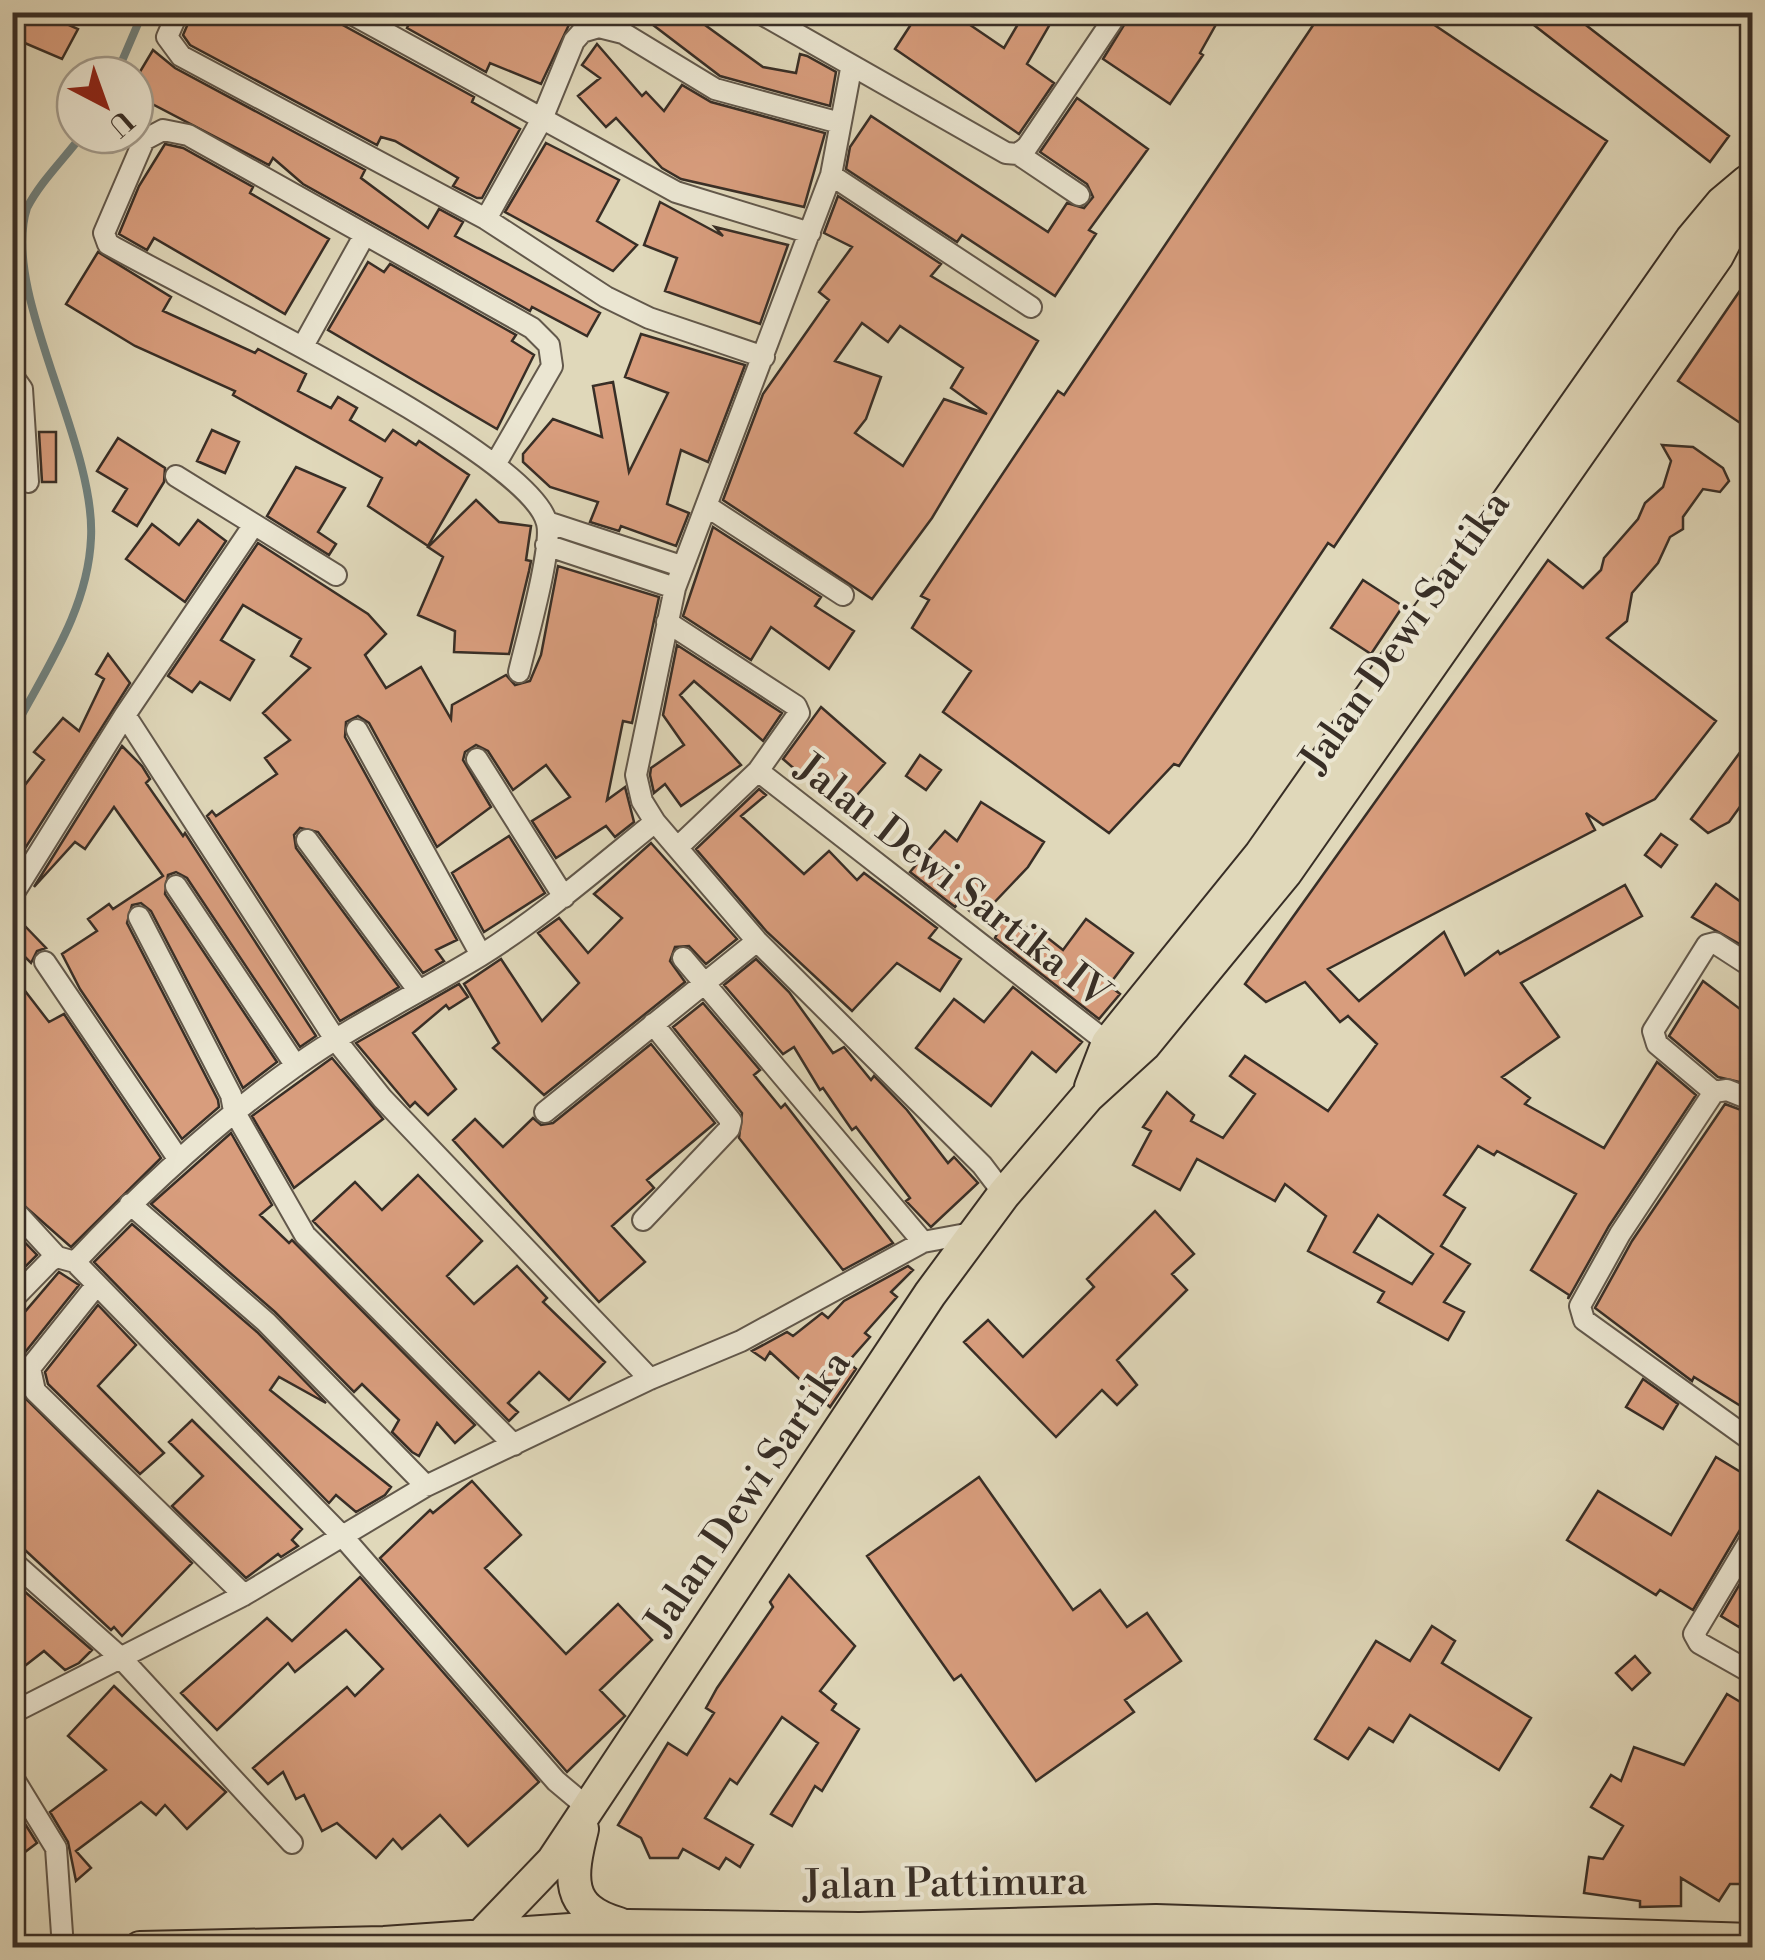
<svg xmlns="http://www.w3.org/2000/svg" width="1765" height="1960" font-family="'Libre Bodoni',serif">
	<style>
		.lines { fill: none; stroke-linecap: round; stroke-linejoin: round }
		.stream { stroke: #70817e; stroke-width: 8 }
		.building { fill: #d89d7d; stroke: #382e26; stroke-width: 2.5; fill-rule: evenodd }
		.minor-casing { stroke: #62584b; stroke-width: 24 }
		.primary-casing { stroke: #382e26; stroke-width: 36 }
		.minor { stroke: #ebe6d2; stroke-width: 20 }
		.primary { stroke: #e0d8ba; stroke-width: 32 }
		.labels { text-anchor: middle; stroke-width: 8; stroke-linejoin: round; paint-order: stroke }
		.street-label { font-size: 40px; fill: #382e26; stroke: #ebe6d2 }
	</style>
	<rect width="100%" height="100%" fill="#e0d8ba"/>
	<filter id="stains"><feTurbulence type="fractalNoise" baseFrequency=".002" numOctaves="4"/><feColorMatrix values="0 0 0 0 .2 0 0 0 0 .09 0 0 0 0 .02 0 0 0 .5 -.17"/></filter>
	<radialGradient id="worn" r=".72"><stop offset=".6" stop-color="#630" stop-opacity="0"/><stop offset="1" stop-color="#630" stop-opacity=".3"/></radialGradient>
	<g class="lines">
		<path class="stream" d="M116,75L143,12
			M12,733C45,670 88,610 91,538C96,442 0,292 27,208C40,182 65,158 82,135"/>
	</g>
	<path class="building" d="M25,12H40L78,29L62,59L13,38Z
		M193,12H332L341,24L474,97L472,102L520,129L482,198H477L453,186L458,178L395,141L381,137L377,145L190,45L183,35Z
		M415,12H575L541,84L490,63L486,72L407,28Z
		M636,12H687L763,67L796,73L800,54L807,56L836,72L830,106L720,76Z
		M919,12H951L1004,48L1025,12H1057L1027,64L1054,83L1019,134L895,49Z
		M1132,12H1223L1200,53L1203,55L1170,104L1103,59Z
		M1322,12H1415L1607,141L1334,547L1328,543L1179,766L1174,764L1109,833L943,712L971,671L912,628L929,600L921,596L1058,391L1064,395Z
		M1517,12H1569L1729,136L1710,162Z
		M597,44L642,96L646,92L664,111L682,85L711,102L825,133L804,207L681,179L662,168L616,118L606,127L578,96L600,78L582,65Z
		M153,50L175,68L365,170L361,178L428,228L439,209L463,222L455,236L600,313L587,336L532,307L530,311L303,184L273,158L269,165L135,95V80Z
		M1077,98L1148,149L1089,230L1096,234L1055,296L962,235L957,242L846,169L850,147L871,116L1048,232L1067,203L1084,208L1093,197L1087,184L1040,152Z
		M546,143L619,180L597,221L637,245L613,271L505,212Z
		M165,144L183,148L253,187L250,193L329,239L285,314L154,238L147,250L119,234L139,186Z
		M838,196L941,264L931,276L1038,341L932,518L872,599L723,500L763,394L829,300L819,292L852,247L824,233ZM862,323L888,342L900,326L963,368L951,388L987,414L944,399L903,466L855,433L866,419L881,377L835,361Z
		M660,202L723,236L715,227L788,245L760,324L665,291L677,258L644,245Z
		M98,252L171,297L163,311L255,353L258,349L306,374L298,391L331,408L338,397L357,408L350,420L385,441L393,430L416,445L419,441L469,475L428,546L368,506L382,478L233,395L235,391L135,346L66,304Z
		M368,262L384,272L390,264L516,335L512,341L534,355L497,429L328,330Z
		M1752,273V431L1678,381Z
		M641,334L745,365L708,462L681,450L667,504L689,513L676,546L621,526L619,531L590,522L598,502L550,487L523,462V454L553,419L602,437L593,386L613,382L629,472L668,393L625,377Z
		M212,430L239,442L225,473L197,461Z
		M39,432H56V482H42Z
		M118,438L165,468L164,482L137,526L113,511L127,489L97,471Z
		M1662,445L1693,447L1723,468L1729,481L1720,492L1703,489L1683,517V529L1670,537L1658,563L1632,593L1627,621L1607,638L1716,721L1655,799L1603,825L1586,813L1595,830L1328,969L1359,1001L1444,932L1465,975L1498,951L1500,954L1625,885L1642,916L1521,983L1559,1037L1502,1077L1530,1098L1525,1104L1604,1148L1657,1062L1696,1095L1609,1226L1568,1299L1569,1295L1531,1270L1576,1194L1497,1151L1494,1155L1478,1146L1444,1195L1465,1208L1441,1246L1470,1264L1444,1302L1464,1312L1448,1340L1378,1302L1384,1292L1308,1251L1326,1216L1285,1184L1275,1201L1197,1159L1180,1190L1133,1165L1151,1131L1143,1127L1167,1092L1194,1115L1191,1121L1223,1138L1255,1094L1230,1076L1245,1056L1328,1111L1377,1044L1348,1016L1340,1022L1305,982L1266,1002L1245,984L1548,560L1583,588L1601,570L1604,558L1638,519L1645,503L1663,487L1671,461ZM1378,1215L1433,1254L1412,1284L1354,1252Z
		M296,467L345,488L318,532L336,544L329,555L267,516Z
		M476,500L499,522L531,526L526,560L531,561L529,571L509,654L454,652L455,631L418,615L443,557L428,547Z
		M198,520L226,541L185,602L126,559L152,524L179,545Z
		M713,527L821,597L815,606L854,631L829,669L771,627L751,660L683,616Z
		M258,543L368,614L386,634L365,655L386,688L421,667L451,719L452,705L506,675L515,685L530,681L541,655L558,566L659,597L632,723L623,721L607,800L625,787L634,822L615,837L606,826L556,858L532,821L570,797L546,765L513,790L488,751L476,745L465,752L463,760L491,807L437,847L369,723L358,716L346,722L345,737L457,940L436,950L444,961L423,973L318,832L300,828L294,835L296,848L399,987L340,1021L207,816L212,811L216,816L277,774L265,758L290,740L263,713L310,668L291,656L301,639L243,605L221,640L254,660L230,700L200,682L192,692L168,676Z
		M1363,580L1403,606L1371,654L1331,628Z
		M677,645L782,713L763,741L694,681L680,695L741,765L681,806L665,784L654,793L650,775L651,768L684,745L663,715Z
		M108,654L130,683L12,869V802L44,760L34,752L63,718L79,731L104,679L96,674Z
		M821,707L885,763L843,811L783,759Z
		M1752,736V790L1729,822L1708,833L1691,819Z
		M122,746L142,766L150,779L146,783L183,836L185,833L316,1036L300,1047L187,878L176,872L168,875L165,894L277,1062L243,1088L151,911L141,903L132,905L127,923L218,1100L219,1107L182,1139L80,989L62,954L97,931L88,919L109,904L113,909L163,876L114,807L85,849L75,842L34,887Z
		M920,755L941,770L926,790L906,776Z
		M759,789L766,795L741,816L804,874L829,851L857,880L864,873L937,928L929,938L961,959L940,991L897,963L852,1011L767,932L696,849Z
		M981,802L1044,842L1028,867L991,906L1026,930L1030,924L1063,950L1086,919L1133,953L1109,985L1120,994L1099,1019L995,938L997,934L959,902L955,907L910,872L945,831L957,841Z
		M1661,834L1677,845L1661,867L1645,855Z
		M509,836L545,893L484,932L452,873Z
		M651,843L737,939L706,964L689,946L675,947L670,961L685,982L544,1095L493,1048L499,1043L464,984L501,959L542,1021L579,983L538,933L559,918L588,953L622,918L594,894Z
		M1716,884L1752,910V951L1692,917Z
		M23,924L46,948L37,951L31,963L12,944V934Z
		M756,959L789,992L833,1053L844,1047L871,1080L874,1076L907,1110L948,1163L954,1157L978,1183L931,1227L906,1201L910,1198L856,1127L852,1130L823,1088L820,1090L794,1047L783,1054L724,985Z
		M12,974L49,1022L64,1014L161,1158L71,1247L12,1195Z
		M1703,981L1752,1018V1085L1718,1077L1669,1036Z
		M459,984L468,997L449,1009L446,1005L413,1033L456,1089L428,1115L415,1102L410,1107L356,1043Z
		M1013,987L1082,1042L1056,1072L1032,1052L991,1106L916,1048L954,999L984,1022Z
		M703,1003L760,1070L754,1075L781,1108L785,1104L893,1243L843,1270L739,1138L742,1113L673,1027Z
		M651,1044L715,1123L647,1180L654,1188L612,1226L645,1262L599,1302L453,1140L475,1119L503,1147L533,1118L541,1125L553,1123Z
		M332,1058L383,1119L294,1188L252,1116Z
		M1725,1104L1752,1114V1413L1694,1377L1692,1381L1595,1308L1632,1241Z
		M231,1133L272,1205L260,1215L289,1243L292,1240L475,1425L455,1443L437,1423L419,1456L412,1452L392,1432L399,1420L362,1384L354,1392L275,1312L151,1204Z
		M418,1175L482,1241L447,1276L474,1304L517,1266L547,1298L543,1302L605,1362L569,1400L539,1372L508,1403L518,1412L509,1421L313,1221L355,1182L382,1210Z
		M1155,1211L1194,1254L1172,1274L1187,1290L1117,1360L1137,1385L1117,1405L1102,1390L1056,1437L964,1342L988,1320L1023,1357L1094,1287L1087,1279Z
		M132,1224L257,1332L326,1403L279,1377L270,1390L391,1487L385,1495L356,1512L336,1495L329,1503L94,1262Z
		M12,1229L37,1255L21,1271L12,1262Z
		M908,1266L913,1270L891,1292L897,1297L865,1333L870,1337L848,1362L856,1369L830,1407L770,1352L765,1360L752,1351L787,1332L793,1336L822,1313L828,1318L844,1301Z
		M59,1272L79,1285L19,1360L22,1395L192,1563L122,1636L114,1627L111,1630L12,1538V1327Z
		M98,1305L136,1345L98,1386L164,1453L140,1474L48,1384L45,1372Z
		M1643,1379L1678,1404L1663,1429L1626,1407Z
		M192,1420L302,1529L292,1540L298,1546L281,1557L278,1554L246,1578L172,1506L203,1476L169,1442Z
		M1716,1457L1752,1479V1523L1740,1530L1693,1610L1660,1590L1656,1595L1567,1540L1598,1491L1671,1535Z
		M979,1477L1073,1610L1100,1590L1127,1627L1147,1613L1181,1661L1125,1700L1134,1712L1036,1781L961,1675L954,1680L867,1556Z
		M472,1481L521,1535L485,1568L566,1654L618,1604L652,1640L600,1690L625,1716L567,1772L380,1558L430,1510L433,1513Z
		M1752,1563V1605L1739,1627L1721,1616Z
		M789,1575L855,1646L820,1691L836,1704L832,1710L859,1729L822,1791L815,1786L792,1826L771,1814L818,1743L782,1717L737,1784L730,1779L705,1818L753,1845L740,1867L726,1858L719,1869L683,1849L678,1858H650L641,1838L618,1825L668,1743L687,1755L714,1713L706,1708L717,1688L773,1607L770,1602Z
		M360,1577L539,1782L468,1846L440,1815L402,1849L393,1839L376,1858L337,1823L322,1831L304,1795L296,1799L283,1772L268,1784L253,1768L347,1687L355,1696L383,1669L346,1630L295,1672L288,1663L217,1730L181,1693L267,1618L292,1641Z
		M24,1591L92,1650L79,1663L65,1670L44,1651L12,1676V1603Z
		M1432,1626L1455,1641L1442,1663L1531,1718L1499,1770L1410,1715L1393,1742L1369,1728L1348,1759L1315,1739L1376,1641L1410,1661Z
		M1635,1656L1650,1673L1632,1690L1616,1673Z
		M114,1686L226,1792L187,1829L165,1805L156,1815L141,1802L76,1851L91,1868L76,1881L68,1842L50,1812L106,1770L68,1736Z
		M1727,1694L1752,1709V1884H1730L1719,1901L1681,1878V1906L1640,1907V1901L1584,1893L1589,1857L1603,1859L1623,1826L1591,1807L1611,1775L1621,1781L1634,1747L1684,1765Z
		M12,1803L37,1843L21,1855L12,1837Z"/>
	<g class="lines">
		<g class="minor-casing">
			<path id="minor" d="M178,12L167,37L181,56L486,219L606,297L649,318L764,357
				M348,12L676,192L810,233
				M758,12L1006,153L1018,154L1027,147L1118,12
				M851,69L831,175L675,588L636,775L642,801L655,822L757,941L982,1165L1004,1194
				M1018,154L1079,195
				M831,175L1031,307
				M486,219L542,119L574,41L582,32L599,27L623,33L715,89L840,123
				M303,346L364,236
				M12,375L22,389L28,482
				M496,463L552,366L549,345L532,328L188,135L163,130L144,140L104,233L108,244C184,288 529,451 547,523C553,548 526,642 519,672
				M176,476L336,575
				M708,507L843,595
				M547,522L681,566
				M546,545L675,588
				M667,622L796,706L799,713L758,771L678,847
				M125,715L335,1039L382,1098L650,1379
				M357,730L481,955
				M477,759L564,897
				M758,771L1108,1043
				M307,840L418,990
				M176,886L296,1066
				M12,896L125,715L253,526
				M139,917L231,1095L234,1111L305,1235L514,1445
				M683,958L923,1242
				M45,962L177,1157
				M1714,1092L1657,1044L1653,1031L1707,945L1715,943L1752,967
				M1752,1100L1727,1090L1714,1092L1620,1234L1580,1306L1584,1320L1752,1441
				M545,1112L757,941
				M130,1204L266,1322L426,1486
				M12,1208L57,1257
				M643,1220L729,1129L731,1121L653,1024
				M75,1262C144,1189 215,1123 297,1065C355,1024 419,993 480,956C542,917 598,868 655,822
				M95,1287L30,1368L35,1391L244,1595
				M12,1300L50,1261L57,1257L75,1262L344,1538L556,1781L587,1807
				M1752,1537L1694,1634L1699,1643L1752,1673
				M12,1561L121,1658L292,1843
				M12,1713L244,1595L426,1486L650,1379L741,1341L923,1242L977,1232
				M12,1776L56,1848L63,1948
				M1153,1948L1156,1921"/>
		</g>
		<g class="primary-casing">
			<path id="primary" d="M1091,1087L1108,1043L1261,854L1692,239L1722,203L1747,182
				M582,1829C570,1877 565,1909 619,1924
				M481,1936L553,1861L930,1294L1004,1194L1087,1097L1144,1045L1286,872L1717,256L1739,214L1747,183
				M140,1948L384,1943L628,1926L859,1929L1156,1921L1752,1940"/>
		</g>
		<use href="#minor" class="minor"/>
		<use href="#primary" class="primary"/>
	</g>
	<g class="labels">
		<g class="street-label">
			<text transform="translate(1404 631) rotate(-55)" y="14">Jalan Dewi Sartika</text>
			<text transform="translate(954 880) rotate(38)" y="14">Jalan Dewi Sartika IV</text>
			<text transform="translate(747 1492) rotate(-56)" y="14">Jalan Dewi Sartika</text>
			<text transform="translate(945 1882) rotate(-1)" y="14">Jalan Pattimura</text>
		</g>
	</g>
	<rect width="1765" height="1960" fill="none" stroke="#e0d8ba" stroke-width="50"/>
	<rect x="15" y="15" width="1735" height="1930" fill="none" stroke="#382e26" stroke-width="5"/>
	<rect x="25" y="25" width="1715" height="1910" fill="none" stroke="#382e26" stroke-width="2.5"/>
	<g transform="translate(105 105) rotate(139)"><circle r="48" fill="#ebe6d2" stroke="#a39c8d" stroke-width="2.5"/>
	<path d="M0-8L18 38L0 25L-18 38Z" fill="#8f2418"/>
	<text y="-15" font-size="28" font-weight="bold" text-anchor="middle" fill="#382e26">U</text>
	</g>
	<rect width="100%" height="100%" filter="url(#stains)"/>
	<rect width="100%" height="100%" fill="url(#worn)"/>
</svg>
